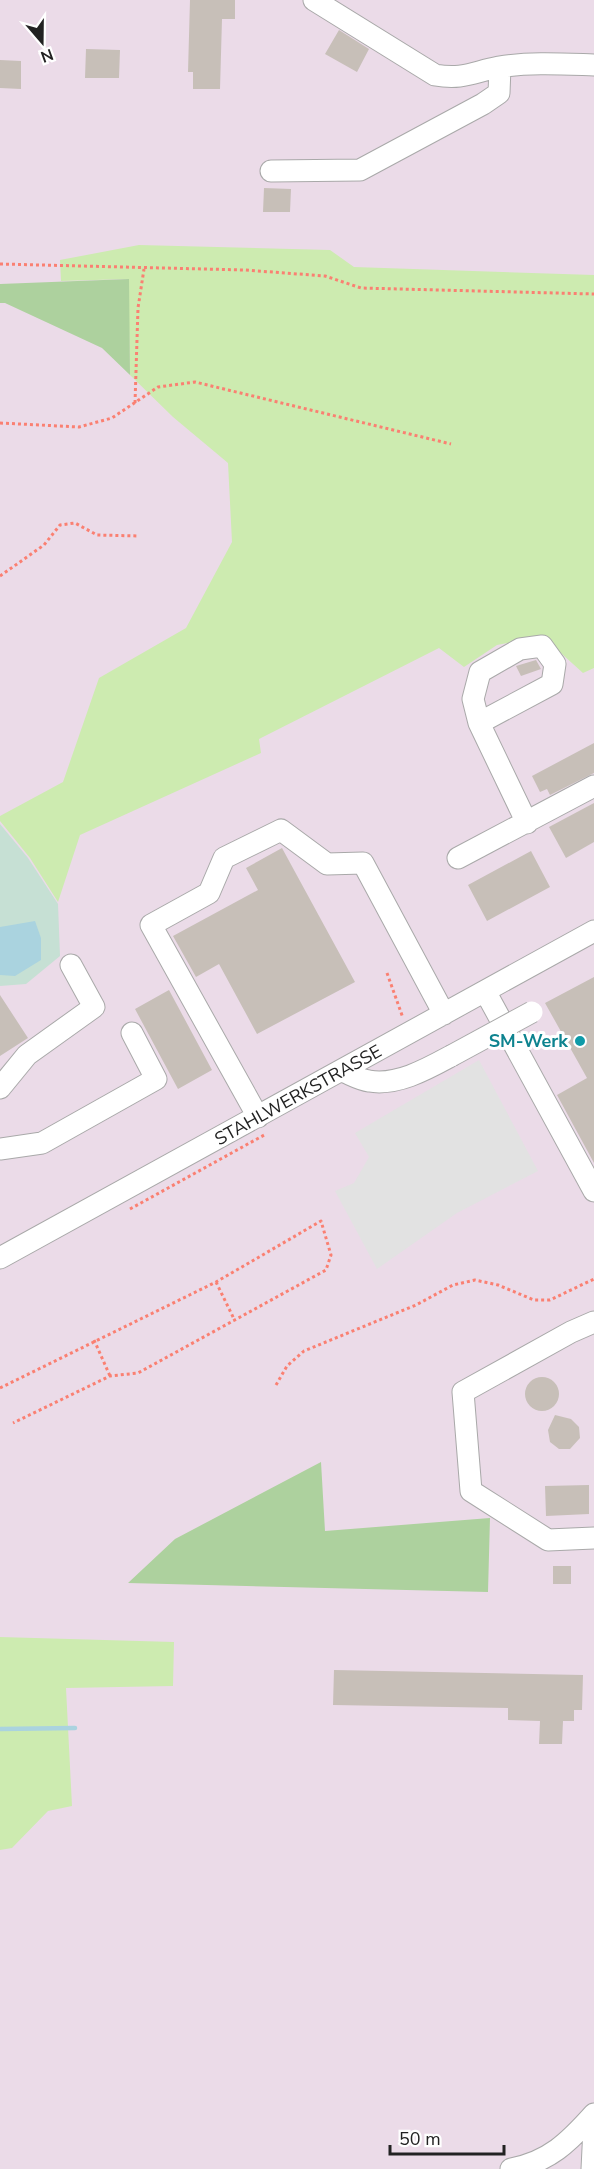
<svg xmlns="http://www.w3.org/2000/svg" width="594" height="2169" font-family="'Nunito Sans',sans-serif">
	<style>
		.industrial { fill: #ebdbe8 }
		.grass { fill: #cdebb0 }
		.forest { fill: #add19e }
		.wetland { fill: #c6e0d4 }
		.parking { fill: #e2e2e2 }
		.water { fill: #aad3df }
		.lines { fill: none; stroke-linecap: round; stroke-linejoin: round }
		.stream { stroke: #aad3df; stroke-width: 4.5 }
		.building { fill: #c7bfb8 }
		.minor-casing { stroke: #a9a9a9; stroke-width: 23 }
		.path { stroke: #fa8072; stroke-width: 3; stroke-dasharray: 3 3; stroke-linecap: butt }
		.minor { stroke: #fff; stroke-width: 21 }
		.minor-bridge-casing { stroke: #a9a9a9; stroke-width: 23; stroke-linecap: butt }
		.minor-bridge { stroke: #fff; stroke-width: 21 }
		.culture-dot { fill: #0f9aa8; stroke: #fff; stroke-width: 2 }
		.labels { text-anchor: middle; stroke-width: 6; stroke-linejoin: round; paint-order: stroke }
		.culture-label { font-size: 18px; font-weight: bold; fill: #0d838f; stroke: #fff; text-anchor: end }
		.street-label { font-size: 18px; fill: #222; stroke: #fff }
	</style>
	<rect width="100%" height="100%" fill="#f2efe9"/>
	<path class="industrial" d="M0,0H594V2169H0Z"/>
	<path class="grass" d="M139,245L330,250L354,267L594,275V668L583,673L542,636L497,645L464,667L439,648L259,739L261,753L80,835L58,902L30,858L0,821V816L63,782L99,678L186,628L232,542L228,463L173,417L130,375L128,279L61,281L60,260Z
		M0,1637L174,1642L173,1686L66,1688L72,1806L48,1811L12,1848L0,1850Z"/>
	<path class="forest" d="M129,279L130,375L102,348L5,303H0V284Z
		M321,1462L325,1531L490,1518L488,1592L128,1583L175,1539Z"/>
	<path class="wetland" d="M0,824L28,858L58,904L60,956L26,984L0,986Z"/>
	<path class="parking" d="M479,1060L538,1171L457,1213L377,1269L335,1191L354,1183L369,1157L355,1133Z"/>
	<path class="water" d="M35,921L41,938V960L15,976L0,975V927Z"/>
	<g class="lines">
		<path class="stream" d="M0,1729L75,1728"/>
	</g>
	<path class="building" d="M190,0H235V19H222L220,89H193V72H188Z
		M339,30L369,49L357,72L325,54Z
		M86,49L120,50L119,78H85Z
		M0,60L21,61V89L0,88Z
		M264,188L291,189L290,212H263Z
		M536,660L541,669L521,676L516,666Z
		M594,743V773L550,795L547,789L540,792L532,776Z
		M594,803V842L566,858L549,827Z
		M282,848L355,982L257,1034L219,964L196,977L173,936L258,890L246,868Z
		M531,851L550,887L487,921L468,885Z
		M594,977V1163L557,1095L587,1078L545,1003Z
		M169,990L212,1070L178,1089L135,1009Z
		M0,995L28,1038L0,1056Z
		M525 1394a17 17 0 1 1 34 0a17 17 0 1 1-34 0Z
		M555,1415L571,1419L579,1427L580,1438L570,1449H559L550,1442L548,1430Z
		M589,1485V1514L546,1516L545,1486Z
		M553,1566H571V1584H553Z
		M334,1670L583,1675L582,1710H574V1721H563L562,1744H539L540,1721L508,1720V1708L333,1705Z"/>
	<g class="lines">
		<g class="minor-casing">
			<path id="minor" d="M314,0L435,75C463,80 473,72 499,67C530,62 563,64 594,65
				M271,171L360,170L483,104L499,93L500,67
				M479,723L552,684L555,664L542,646L520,649L480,672L473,699L479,723L527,823
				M458,858L594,786
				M485,991L594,1191
				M342,1071C350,1074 360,1080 369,1081C397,1086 427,1069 451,1056
				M0,1088L27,1055L94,1007L71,965
				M258,1117L151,925L209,893L224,858L281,830L327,864L363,863L444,1014
				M0,1149L42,1143L156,1079L132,1033
				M0,1258L594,931
				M594,1322L571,1332L463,1392L471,1491L548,1540L594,1538
				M511,2169C549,2162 569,2142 594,2114
				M592,2169L594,2128"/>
		</g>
		<path class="path" d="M0,264L245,270L325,276L361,288L594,294
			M135,403L138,308L144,269
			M0,423L79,427L112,418L158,387L195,382L451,444
			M0,576L44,545L60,525L75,523L97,535L139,536
			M387,973L403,1018
			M130,1209L266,1134
			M216,1282L235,1321
			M94,1340L110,1376
			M276,1385L287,1366L304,1351L416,1305L453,1285L475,1280L498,1285L534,1300H550L594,1279
			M0,1388L216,1282L321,1221L331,1255L326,1270L138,1373L110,1376L13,1423"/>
		<use href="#minor" class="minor"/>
		<g class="minor-bridge-casing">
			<path id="minor-bridge" d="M451,1056L532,1012"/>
		</g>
		<use href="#minor-bridge" class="minor-bridge"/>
	</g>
	<circle class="culture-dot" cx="580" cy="1041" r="6"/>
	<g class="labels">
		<g class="culture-label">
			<text x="568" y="1047">SM-Werk</text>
		</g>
		<g class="street-label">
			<text transform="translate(298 1095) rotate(-29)" y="6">STAHLWERKSTRASSE</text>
		</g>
	</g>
	<g transform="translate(42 42) rotate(160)" stroke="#ffffff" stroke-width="4.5" paint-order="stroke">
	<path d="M0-4.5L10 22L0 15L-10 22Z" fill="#222222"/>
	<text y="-9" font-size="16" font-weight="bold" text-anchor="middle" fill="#222222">N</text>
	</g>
	<path d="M390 2145v9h114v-9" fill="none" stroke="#222222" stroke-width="3"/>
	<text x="399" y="2145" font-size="18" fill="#222222" stroke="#ffffff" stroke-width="4.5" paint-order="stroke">50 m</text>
</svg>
